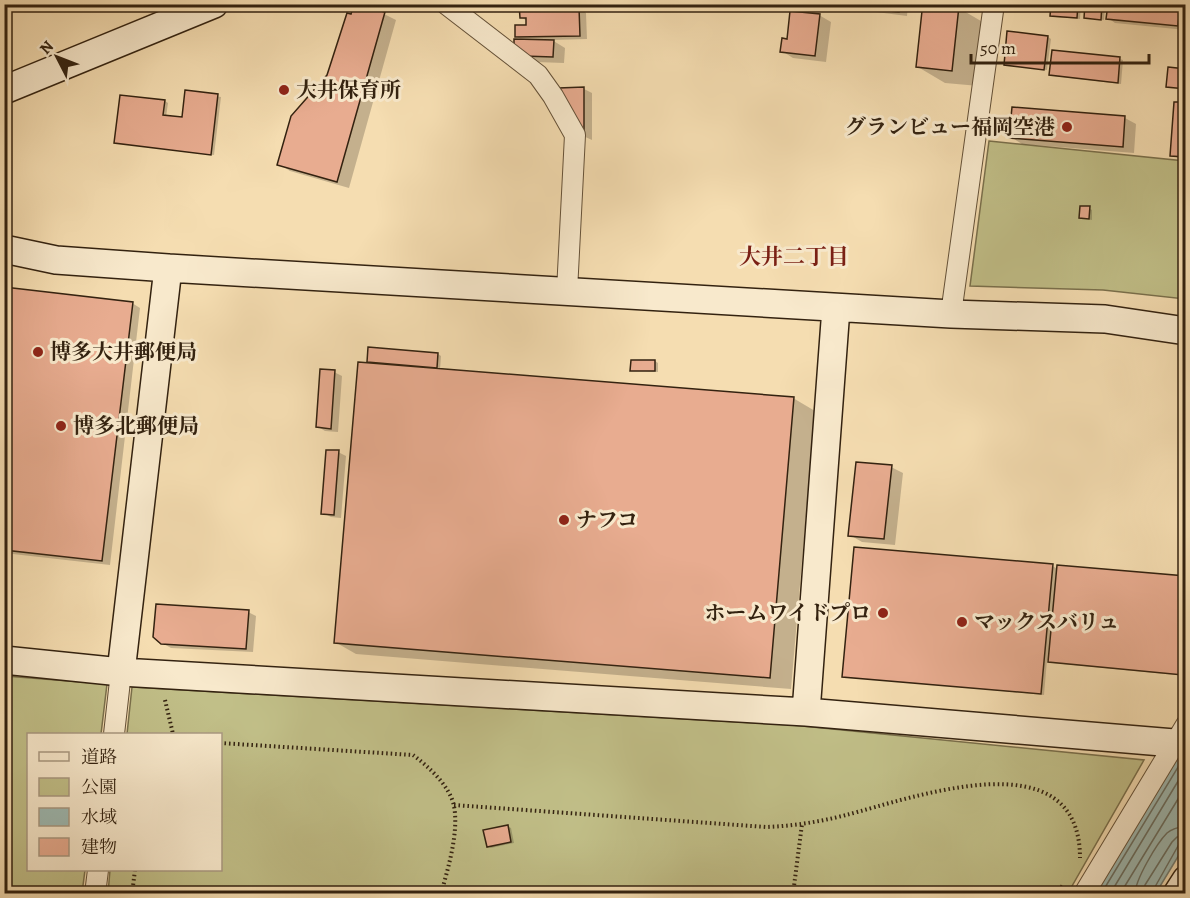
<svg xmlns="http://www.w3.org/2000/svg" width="1190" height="898" font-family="Alegreya,'Noto Serif JP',serif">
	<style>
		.green { fill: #c1bf88; stroke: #7a704c; stroke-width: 1.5 }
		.water { fill: #9ebab3; stroke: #737d72; stroke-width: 1.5 }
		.shadow { fill: #0003 }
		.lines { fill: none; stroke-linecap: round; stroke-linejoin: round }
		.shore { stroke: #686e62; stroke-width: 1.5 }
		.building { fill: #e8ac90; stroke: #332210; stroke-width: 1.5 }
		.street-casing { stroke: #645138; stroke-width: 22 }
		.secondary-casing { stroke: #332210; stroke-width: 30 }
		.path { stroke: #332210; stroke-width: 4; stroke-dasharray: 1.5 3; stroke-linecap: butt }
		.street { stroke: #f8e9cc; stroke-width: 20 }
		.secondary { stroke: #f8e9cc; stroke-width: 27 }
		.poi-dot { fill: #8f2418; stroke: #f8e9cc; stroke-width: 2 }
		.labels { text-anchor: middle; stroke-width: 6; stroke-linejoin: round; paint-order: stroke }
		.poi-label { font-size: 21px; font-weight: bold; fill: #332210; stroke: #f8e9cc; text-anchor: start }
		.neighbourhood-label { font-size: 22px; font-weight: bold; fill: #7a1f14; stroke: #f8e9cc }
	</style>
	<rect width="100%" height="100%" fill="#f5ddb1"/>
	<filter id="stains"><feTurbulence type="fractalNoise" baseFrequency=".00333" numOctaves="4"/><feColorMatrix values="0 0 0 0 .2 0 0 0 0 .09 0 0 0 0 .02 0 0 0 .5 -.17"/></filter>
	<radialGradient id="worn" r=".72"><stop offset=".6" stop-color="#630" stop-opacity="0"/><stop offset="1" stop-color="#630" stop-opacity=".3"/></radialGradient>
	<path class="green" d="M989,141L1185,161V299L1103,290L970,286Z
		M5,676L107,684L101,734H28V870H85L82,893H5Z
		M132,687L792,725L1144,760L1068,893L108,894L110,870H220V734H127Z"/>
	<path class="water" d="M1185,742V845L1156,893L1094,894Z"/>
	<path class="shadow" d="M521,4H573L586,13L587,39L552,40L565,48L564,63L536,62L523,55L524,41L517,37L527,26V21L521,17Z
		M839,4H908L907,16L845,8Z
		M916,4H952L986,24L979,86L945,83L918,67L923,14L915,9Z
		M1052,4H1081L1080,19L1055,17L1051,15Z
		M1086,4L1105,5L1104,20L1085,17Z
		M1109,4H1179L1186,11V30L1115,23L1108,18Z
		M384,14L396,20L349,188L290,171L279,164Z
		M819,15L831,22L826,62L793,58L782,51L789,41Z
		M1048,37L1051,39L1047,70L1005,65Z
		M1053,51L1120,59L1123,60L1121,84L1054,76L1050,75Z
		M584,89L592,93V140L581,135Z
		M187,92L221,97L214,155L116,142L165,101L168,103L166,117L183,119Z
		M1186,104V160L1172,156Z
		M1125,118L1136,124L1134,153L1022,144L1011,137Z
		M1089,208L1092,210V220L1081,218Z
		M4,289L132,303L140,308L110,565L4,553Z
		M370,349L438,354L441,356L440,370L793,398L815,411L791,689L356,654L335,642L374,364L369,361Z
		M655,361L658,363V372L632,370Z
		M334,372L342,376L338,432L325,431L317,426Z
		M338,452L346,456L341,518L331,517L323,513Z
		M891,467L903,473L895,545L862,542L850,535Z
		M1052,566L1058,569L1186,578V676L1053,663L1047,660L1044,695L844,676Z
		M248,612L256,616L253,652L171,648L162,643Z
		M507,826L511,828L514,843L491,848L488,846Z"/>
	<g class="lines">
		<path class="shore" d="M1101,894L1186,754
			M1110,894L1186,768
			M1120,894L1186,786
			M1135,894C1135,880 1157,843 1167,833C1173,828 1179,827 1186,826
			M1144,894L1145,885L1172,842L1177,837L1186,836
			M1151,894L1178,846L1186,843"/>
	</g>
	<path class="building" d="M354,4L385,12L337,182L277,165L291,116L327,75L347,13L351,14Z
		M519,4H570V8L579,7L580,36L515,37V25H526V18H520Z
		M869,4H900L899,12L868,9Z
		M914,4L959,6L952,71L916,67L922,11L914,10Z
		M1051,4H1078L1077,18L1050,16Z
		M1085,4H1102L1101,20L1084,18Z
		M1108,4L1180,6L1178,26L1106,19Z
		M790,11L820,14L815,56L780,52L782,38L787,39Z
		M1007,31L1048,36L1044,70L1004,65Z
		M514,39L554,40L553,57L523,56L514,50Z
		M1052,50L1120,57L1118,83L1049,75Z
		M1168,67L1186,69V89L1166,87Z
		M584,87V136L559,88Z
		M185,90L218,94L211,155L114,143L120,95L165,100L163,115L182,117Z
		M1174,102H1186V157L1170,156Z
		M1012,107L1125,116L1123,147L1009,138Z
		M1080,206H1090L1089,219L1079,218Z
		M4,287L133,302L102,561L4,550Z
		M368,347L438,353L437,368L367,362Z
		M631,360H655V371H630Z
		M358,362L794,397L770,678L334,643Z
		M320,369L335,370L331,429L316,427Z
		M326,450H339L334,515L321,514Z
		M856,462L892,465L884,539L848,536Z
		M854,547L1053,564L1041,694L842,677Z
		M1057,565L1186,576L1183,675L1048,662Z
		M156,604L249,610L246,649L161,644L153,637Z
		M508,825L511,842L487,847L483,830Z"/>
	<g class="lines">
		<g class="street-casing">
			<path id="street" d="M446,4L538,75L553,96L575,135L567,291
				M951,314L994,4
				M114,734L121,672
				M95,894L98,870
				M1084,894L1186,725"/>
		</g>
		<g class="secondary-casing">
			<path id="secondary" d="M4,90L214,4
				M4,249L56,260L168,268L951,314L1105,319L1186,331
				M4,660L121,672L806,712L1174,743
				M121,672L168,268
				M806,712L836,308
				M1177,894L1186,880"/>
		</g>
		<path class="path" d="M165,700L173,734
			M220,743L413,755C428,766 450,786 454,806C459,833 448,868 441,894
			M454,805L766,827C793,826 819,822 846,815C913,798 1080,736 1080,858
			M132,894L135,870
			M793,894L802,824
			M1056,894L1063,885"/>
		<use href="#street" class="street"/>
		<use href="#secondary" class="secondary"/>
	</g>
	<g class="poi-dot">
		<circle cx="284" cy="90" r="6"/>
		<circle cx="1067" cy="127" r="6"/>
		<circle cx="38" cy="352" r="6"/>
		<circle cx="61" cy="426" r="6"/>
		<circle cx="564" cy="520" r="6"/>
		<circle cx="883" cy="613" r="6"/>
		<circle cx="962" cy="622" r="6"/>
	</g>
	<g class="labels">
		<g class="poi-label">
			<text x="296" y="97">大井保育所</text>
			<text x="1055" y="134" text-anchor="end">グランビュー福岡空港</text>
			<text x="50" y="359">博多大井郵便局</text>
			<text x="73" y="433">博多北郵便局</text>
			<text x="576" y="527">ナフコ</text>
			<text x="871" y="620" text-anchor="end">ホームワイドプロ</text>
			<text x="974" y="629">マックスバリュ</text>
		</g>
		<g class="neighbourhood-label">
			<text x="794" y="264">大井二丁目</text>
		</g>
	</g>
	<rect width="1190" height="898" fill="none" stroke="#f5ddb1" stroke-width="24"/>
	<rect x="6" y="6" width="1178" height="886" fill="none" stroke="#332210" stroke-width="3"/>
	<rect x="12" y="12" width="1166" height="874" fill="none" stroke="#332210" stroke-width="1.5"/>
	<rect x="27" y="733" width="195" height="138" fill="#f8e9cc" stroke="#a99981" stroke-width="1.5"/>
	<rect x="39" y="752" width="30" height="9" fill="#f8e9cc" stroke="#a99981" stroke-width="1.5"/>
	<text x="81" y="763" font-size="18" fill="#332210">道路</text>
	<rect x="39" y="778" width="30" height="18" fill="#c1bf88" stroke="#a99981" stroke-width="1.5"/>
	<text x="81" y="793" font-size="18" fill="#332210">公園</text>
	<rect x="39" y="808" width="30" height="18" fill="#9ebab3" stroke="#a99981" stroke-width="1.5"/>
	<text x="81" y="823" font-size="18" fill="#332210">水域</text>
	<rect x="39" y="838" width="30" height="18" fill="#e8ac90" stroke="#a99981" stroke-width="1.5"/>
	<text x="81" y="853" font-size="18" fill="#332210">建物</text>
	<g transform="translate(57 57) rotate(312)" stroke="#f8e9cc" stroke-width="4.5" paint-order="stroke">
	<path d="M0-4.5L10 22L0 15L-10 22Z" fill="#332210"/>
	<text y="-9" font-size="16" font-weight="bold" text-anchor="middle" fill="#332210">N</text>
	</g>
	<path d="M971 54v9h178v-9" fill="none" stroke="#332210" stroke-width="3"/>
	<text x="980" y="54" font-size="18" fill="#332210" stroke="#f8e9cc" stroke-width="4.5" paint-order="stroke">50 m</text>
	<rect width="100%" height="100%" filter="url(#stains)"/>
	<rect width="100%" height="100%" fill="url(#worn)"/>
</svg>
